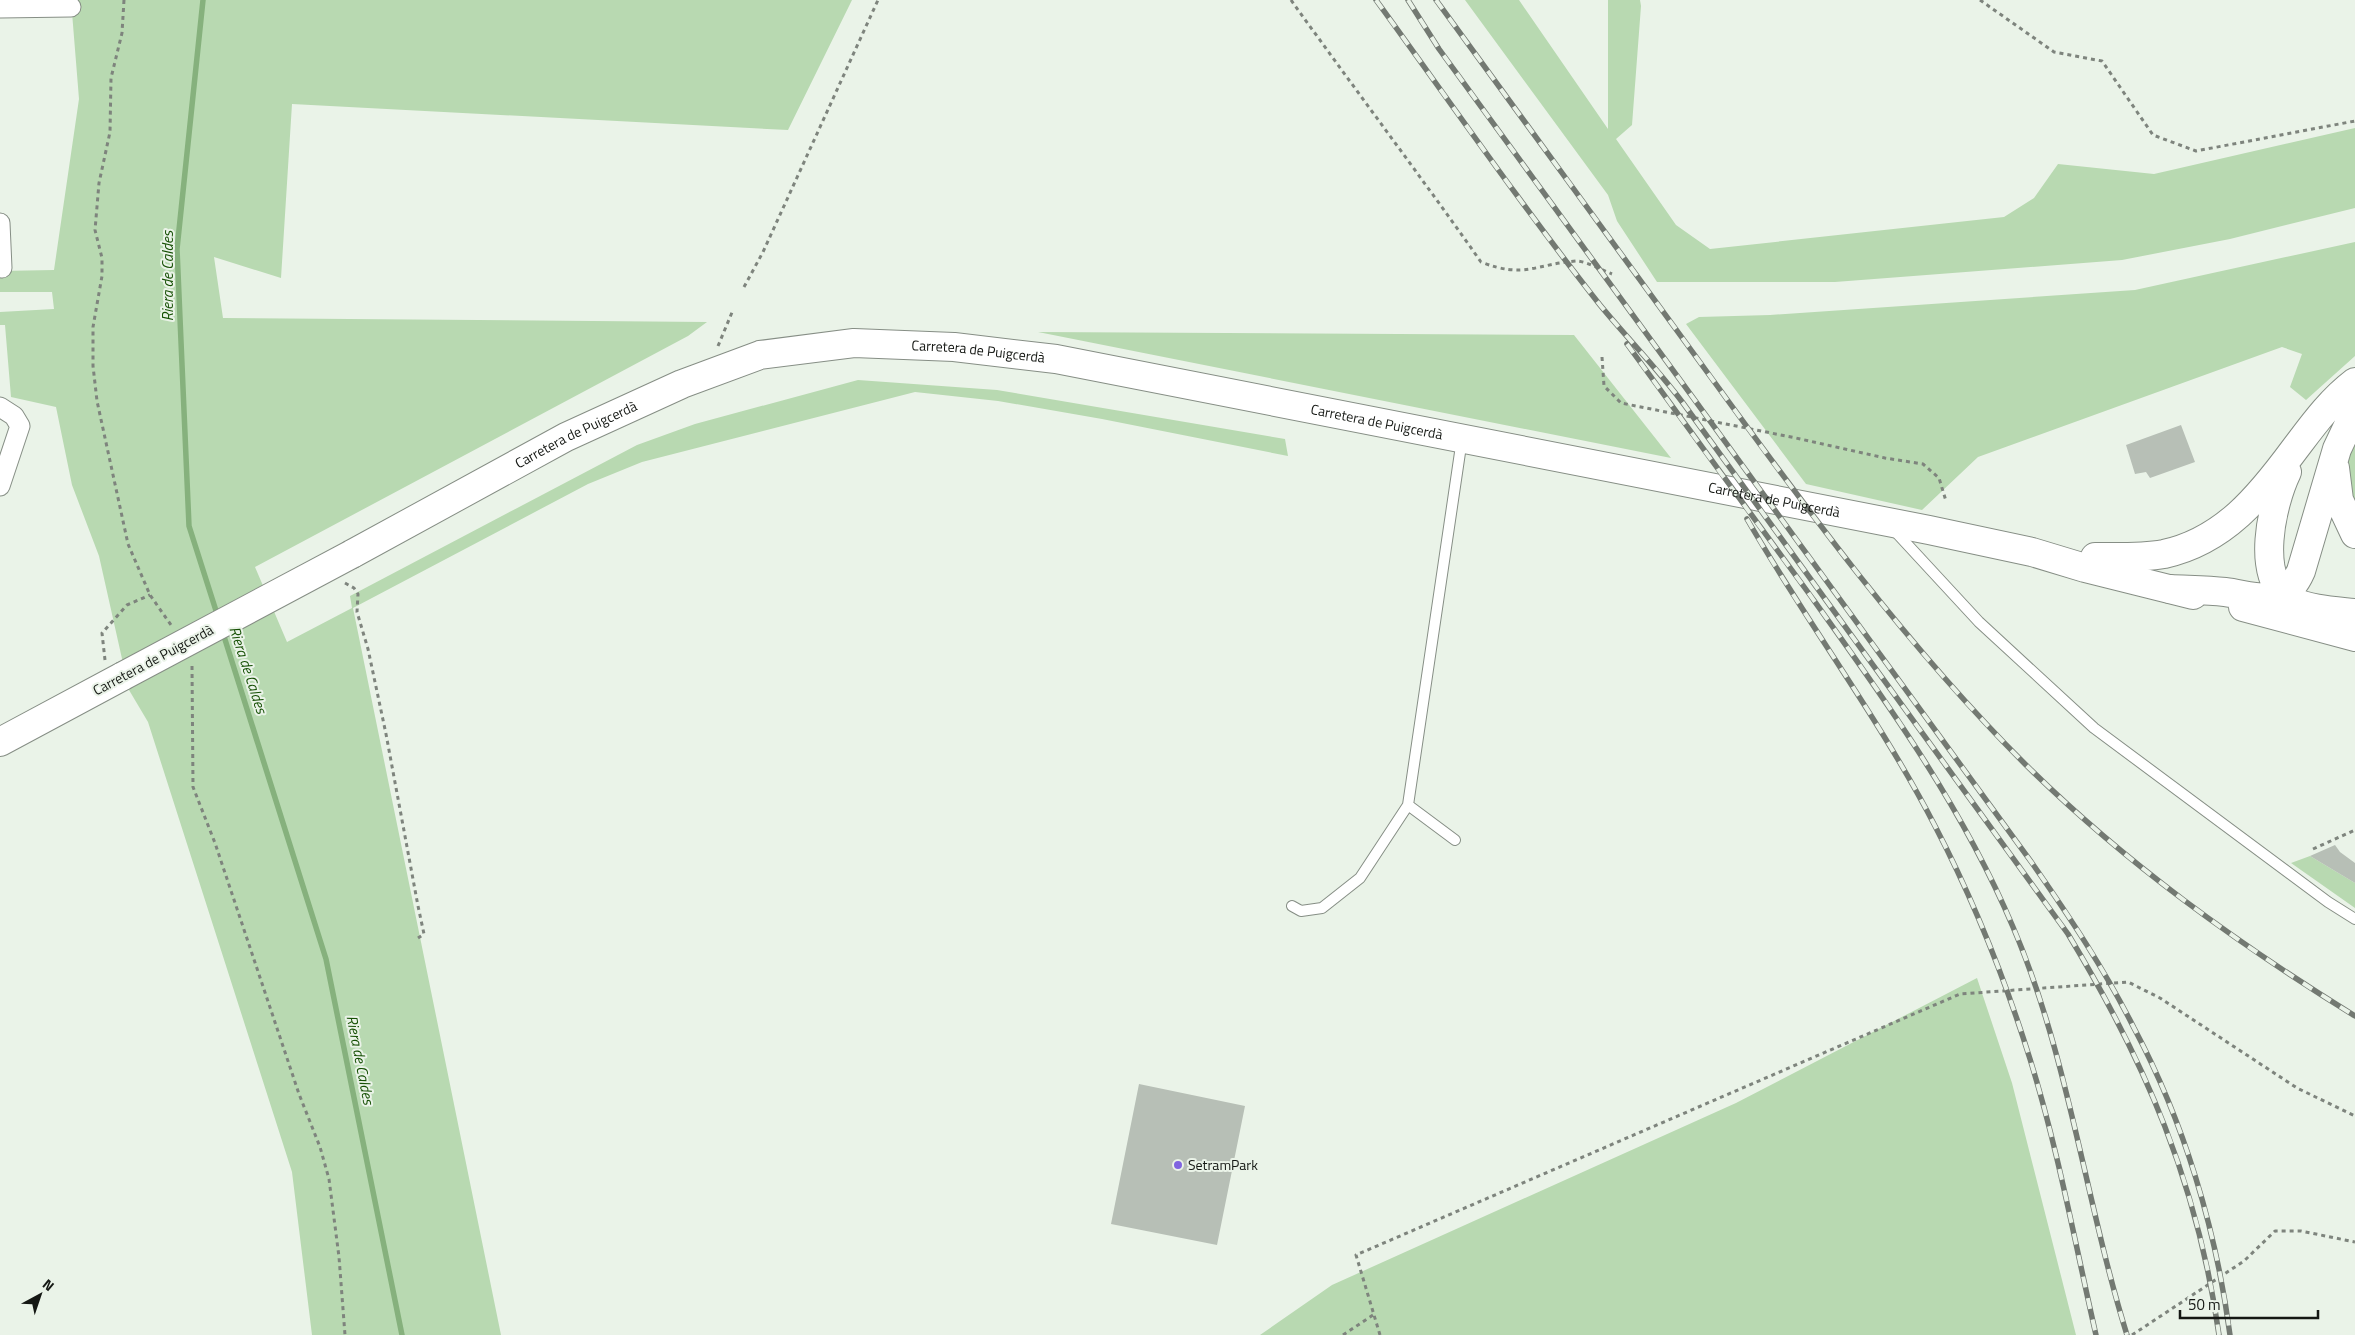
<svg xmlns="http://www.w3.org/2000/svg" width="2355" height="1335" font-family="'Titillium Web',sans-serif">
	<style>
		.green { fill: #b8d9b1 }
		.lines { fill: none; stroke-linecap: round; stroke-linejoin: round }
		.stream { stroke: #86b17d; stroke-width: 5.5 }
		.building { fill: #b7bfb6 }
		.lane-casing { stroke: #868e85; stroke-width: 12 }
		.street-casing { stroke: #868e85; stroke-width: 21 }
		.secondary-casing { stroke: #868e85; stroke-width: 30 }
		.highway-casing { stroke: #868e85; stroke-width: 30 }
		.path { stroke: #7e847d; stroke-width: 3; stroke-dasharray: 4 4; stroke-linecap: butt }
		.lane { stroke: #fff; stroke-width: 10 }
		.street { stroke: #fff; stroke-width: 19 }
		.secondary { stroke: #fff; stroke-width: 28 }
		.highway { stroke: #fff; stroke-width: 28 }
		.rail-casing { stroke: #737972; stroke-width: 5.5 }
		.rail { stroke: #eaf3e8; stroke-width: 4; stroke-dasharray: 11; stroke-linecap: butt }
		.secondary-bridge-casing { stroke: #868e85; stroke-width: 30; stroke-linecap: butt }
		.secondary-bridge { stroke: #fff; stroke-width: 28 }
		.poi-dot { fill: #8065e0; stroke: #eaf3e8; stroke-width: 2 }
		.labels { text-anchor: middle; stroke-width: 4; stroke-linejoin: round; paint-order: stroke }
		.street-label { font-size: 14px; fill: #141713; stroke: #eaf3e8 }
		.poi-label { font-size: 14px; fill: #141713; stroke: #eaf3e8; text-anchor: start }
		.water-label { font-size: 15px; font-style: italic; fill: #165005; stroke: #eaf3e8 }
	</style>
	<rect width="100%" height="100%" fill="#eaf3e8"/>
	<path class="green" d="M71,0H852L788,130L292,104L281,278L214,257L223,318L707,322L688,336L255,567L287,642L352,608L350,596L637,445L695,424L858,380L997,390L1285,439L1288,456L1102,419L998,401L915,392L642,462L588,484L353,608L501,1335H312L292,1172L148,722L129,690L99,556L72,485L56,407L11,397L5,325H0V312L54,309L52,292H0V271L54,270L79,99Z
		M1465,0H1519L1608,129V0H1640L1641,6L1632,125L1616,139L1676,225L1710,249L2004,217L2034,198L2058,164L2154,174L2355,128V208L2230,239L2122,260L1835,282H1657L1617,221L1608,195Z
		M2355,242V356L2306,400L2290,387L2302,354L2282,347L1978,457L1922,510L1806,484L1686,324L1699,317L1770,315L2135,290Z
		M1038,332L1574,335L1671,458Z
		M2355,425V511L2345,471Z
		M2310,856L2355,883V908L2291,863Z
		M1977,978L2012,1083L2076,1335H1260L1332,1285L1736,1103Z"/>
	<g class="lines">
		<path class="stream" d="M203,0L177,249L189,526L218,617
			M222,630L326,959L402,1335"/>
	</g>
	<path class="building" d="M2181,425L2195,462L2150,478L2146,472L2135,474L2126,445Z
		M2335,845L2340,852L2355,863V883L2310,856Z
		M1139,1084L1245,1106L1217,1245L1111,1224Z"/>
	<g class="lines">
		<g class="lane-casing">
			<path id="lane" d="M1893,529L1979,622L2094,728L2328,902L2355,919
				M1408,805L1455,840
				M1292,906L1301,911L1322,908L1360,878L1408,805L1462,439"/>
		</g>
		<g class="street-casing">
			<path id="street" d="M0,8L71,7
				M0,223L2,268
				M0,407L14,416L20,426L0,486"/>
		</g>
		<g class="secondary-casing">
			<g id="secondary">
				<path id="s1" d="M352,554L566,437L682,384L760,355L854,343L954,347L1056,359L1929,530L2032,552L2085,568L2193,595"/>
				<path d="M0,742L123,676"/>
			</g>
		</g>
		<g class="highway-casing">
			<path id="highway" d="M2335,468L2339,500L2355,534
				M2287,472C2272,503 2254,579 2291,600C2308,610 2336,611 2355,613
				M2095,557C2118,557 2141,558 2164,554C2224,541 2260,496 2294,450C2313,425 2330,401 2355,382
				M2170,589C2188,590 2207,590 2225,592C2257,596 2284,610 2301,571L2337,449L2355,411
				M2243,607L2355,637"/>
		</g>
		<path class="path" d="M124,0L122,33L111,78L110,132L99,183L95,230L102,258V276L93,327V366L97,401L128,544L150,595L171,625
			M1291,0C1354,88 1419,174 1481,262C1524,279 1536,264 1576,261C1586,261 1602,270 1612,274
			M1980,0L2054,52L2102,61L2153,135L2196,151L2355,121
			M744,287L763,252L878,0
			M718,346L733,310
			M1602,357L1604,386L1621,403L1796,438L1885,458L1923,464L1939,478L1946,501
			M345,583L354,588L358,594L357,612L368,649L386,734L418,906L424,934L418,938
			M105,660L102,633L127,605L150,595
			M192,666L193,787L215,843L299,1094L320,1147L329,1179L339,1257L345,1335
			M2313,849L2355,830
			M1343,1335L1373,1315
			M1380,1335L1356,1255L1960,994L2128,982L2160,998L2297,1088L2355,1116
			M2132,1335L2244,1261L2275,1231H2301L2355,1242"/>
		<use href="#lane" class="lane"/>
		<use href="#street" class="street"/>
		<use href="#secondary" class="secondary"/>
		<use href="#highway" class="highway"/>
		<g class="rail-casing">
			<path id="rail" d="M1376,0C1450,102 1522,206 1600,305C1627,338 1657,368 1683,403L2068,934C2146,1063 2198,1185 2219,1335
				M1408,0L1439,49L2032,863C2069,916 2105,970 2134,1028C2184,1122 2216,1229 2230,1335
				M1436,0C1527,125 1619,251 1710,376C1808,511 1907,646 2025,764C2124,862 2237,943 2355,1016
				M1627,344C1688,428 1749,512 1810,595C1886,701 1962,806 2013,927C2069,1058 2085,1200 2127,1335
				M1747,519C1807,623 1880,719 1935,826C1974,901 2005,979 2030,1059C2058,1149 2075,1243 2096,1335"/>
		</g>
		<use href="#rail" class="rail"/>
		<g class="secondary-bridge-casing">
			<path id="secondary-bridge" d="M123,676L352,554"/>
		</g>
		<use href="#secondary-bridge" class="secondary-bridge"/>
	</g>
	<circle class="poi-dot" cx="1178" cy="1165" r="5"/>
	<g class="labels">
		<g class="street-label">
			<text dy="5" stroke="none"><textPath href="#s1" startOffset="674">Carretera de Puigcerdà</textPath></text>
			<text dy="5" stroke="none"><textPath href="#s1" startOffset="1079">Carretera de Puigcerdà</textPath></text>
			<text dy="5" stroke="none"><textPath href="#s1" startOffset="254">Carretera de Puigcerdà</textPath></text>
			<text dy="5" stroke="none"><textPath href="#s1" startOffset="1484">Carretera de Puigcerdà</textPath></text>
			<text transform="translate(153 660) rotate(-28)" y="5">Carretera de Puigcerdà</text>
		</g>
		<g class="poi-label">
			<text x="1188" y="1170">SetramPark</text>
		</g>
		<g class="water-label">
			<text transform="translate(168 276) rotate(-90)" y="5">Riera de Caldes</text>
			<text transform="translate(248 670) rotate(72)" y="5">Riera de Caldes</text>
			<text transform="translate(360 1060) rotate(79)" y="5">Riera de Caldes</text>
		</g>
	</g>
	<g transform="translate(40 1295) rotate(40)" stroke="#eaf3e8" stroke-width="4" paint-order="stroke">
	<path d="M0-4L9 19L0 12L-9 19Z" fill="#141713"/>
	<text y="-8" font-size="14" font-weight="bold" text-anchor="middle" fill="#141713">N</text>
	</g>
	<path d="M2180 1310v8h138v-8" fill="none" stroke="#141713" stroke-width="2.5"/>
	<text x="2188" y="1310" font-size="15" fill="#141713" stroke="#eaf3e8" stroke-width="4" paint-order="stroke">50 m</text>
</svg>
